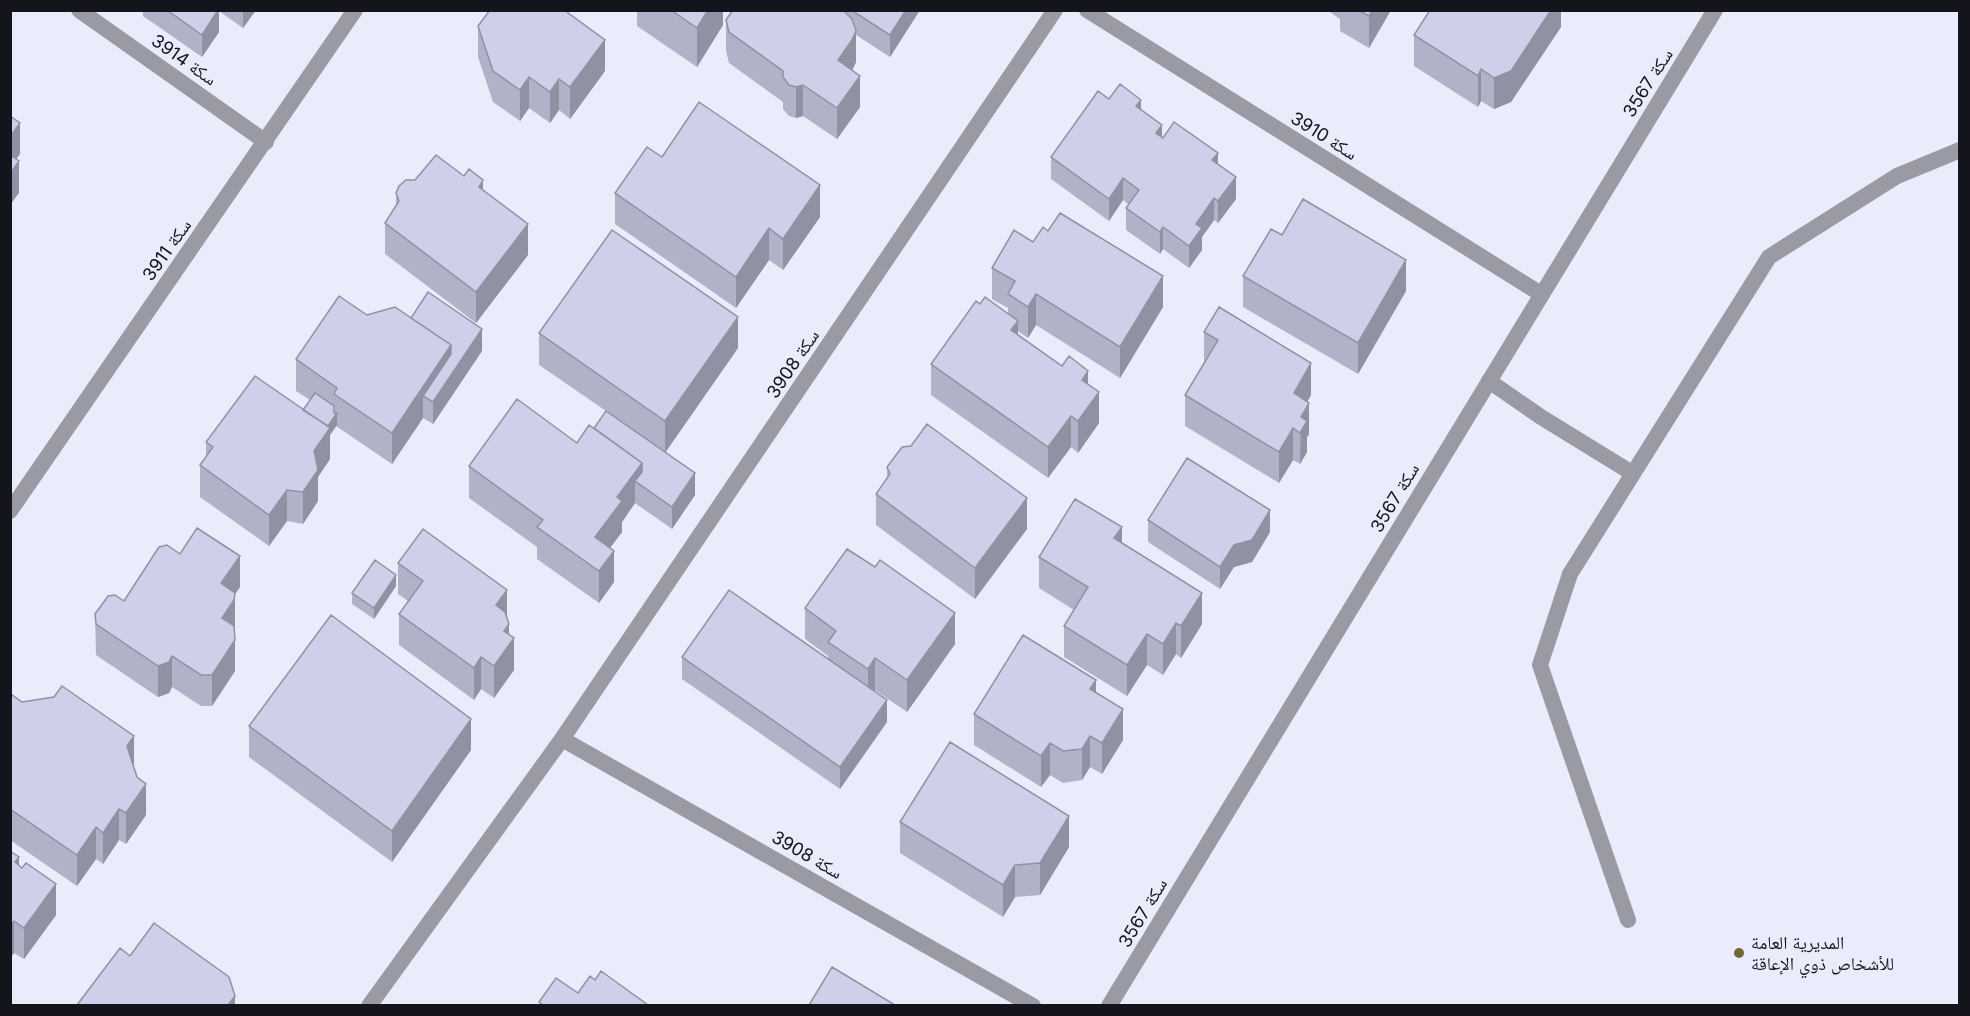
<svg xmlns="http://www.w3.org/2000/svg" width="1970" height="1016" font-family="Inter,'Noto Naskh Arabic',sans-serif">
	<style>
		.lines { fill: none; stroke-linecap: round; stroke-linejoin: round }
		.service { stroke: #9a9aa5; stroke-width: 16 }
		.minor { stroke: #9a9aa5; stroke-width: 16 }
		.wall { fill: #b1b2c8 }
		.shaded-wall { fill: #9091a2 }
		.building { fill: #cecfe8; stroke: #9091a2; stroke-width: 1.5 }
		.poi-dot { fill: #6f6734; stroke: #ebecfb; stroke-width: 2 }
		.labels { text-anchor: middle; stroke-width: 5; stroke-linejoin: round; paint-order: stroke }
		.street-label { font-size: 18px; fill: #14141d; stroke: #ebecfb }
		.poi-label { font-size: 18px; fill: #14141d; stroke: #ebecfb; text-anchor: start }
	</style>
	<rect width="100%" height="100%" fill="#ebecfb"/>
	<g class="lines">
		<path class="service" d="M1489,381L1541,417L1632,473
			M1628,920L1540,665L1570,574L1769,257L1897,176L1960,150"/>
		<path class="minor" d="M79,10L266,142
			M1087,10L1541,294
			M10,511L355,10
			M562,739L1033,1006
			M369,1006L562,739L1055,10
			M1109,1006L1715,10"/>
	</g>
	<path class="wall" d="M143,10H256L243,28L219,11V32L202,57L143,16Z
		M637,10H723V25L697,67L637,26Z
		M733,10H920L890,57L856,35V62L852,70L860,107L837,139L803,116L796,118L789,116L783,109V102L729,63L726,51V20Z
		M1327,10H1391L1369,48L1340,31V19Z
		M1561,10V27L1511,102L1494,109L1481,101L1478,107L1414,66V35Z
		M478,26L605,71L570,119L559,110L550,123L529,108L520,121L493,102L478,57Z
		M1109,99L1141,109L1162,138L1218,164L1236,199L1218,223L1214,220L1202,237V250L1189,268L1163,249L1160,254L1126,230V208L1129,205L1123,200L1109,221L1051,179V157Z
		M662,157L820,217L783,270L769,260L736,308L615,224V193Z
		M483,190L528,255L476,323L385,254V223L396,205V193Z
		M1282,235L1406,291L1358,374L1243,307V276Z
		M1033,242L1163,307L1120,378L1036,325L1028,338L1018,331V335L1088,384L1099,423L1078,453L1071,447L1048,478L931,395V364L980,304L1008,314V308L992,299V268Z
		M367,315L411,318L482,351L433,424L423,418L392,464L336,426L330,435V459L318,477V501L303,524L287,521L269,546L200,497V465L206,457V442L303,410L310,400L296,391V359Z
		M1204,332L1311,395L1307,402L1309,434L1307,437V452L1300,464L1293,460L1279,483L1185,426V395L1204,363Z
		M539,333L738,348L665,452L695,495L672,529L635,503L622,522V532L610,548L614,582L599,603L537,559V547L469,498V466L577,443L594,428L606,411L539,365Z
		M887,467L1027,529L975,599L876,525V494L887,478Z
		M1148,520L1270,532L1252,562L1234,567L1220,589L1148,542Z
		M1122,543L1202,624L1181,658L1176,654L1163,675L1147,665L1127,696L1064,657V626L1074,610L1039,588V557Z
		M180,554L240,587L235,594V624L234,631L235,671L212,706H201L172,687L169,693L158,697L96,655L95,614L124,601Z
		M398,563L507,619L514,670L494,698L481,689L474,700L399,645V614L408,601L398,594Z
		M396,586L374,619L352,604V593Z
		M805,608L955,644L907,712L875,690L874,691L887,722L840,789L682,679V657L828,659V656L805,639Z
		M1096,693L1123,740L1102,774L1090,767L1082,780L1063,783L1050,775L1041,787L974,745V714Z
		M10,697L22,702L134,768L146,815L126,844L119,840L103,864L96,859L77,886L10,840Z
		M249,726L471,750L392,862L249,757Z
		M900,822L1069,847L1040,895L1015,897L1003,917L900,853Z
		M10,851L19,865L56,915L24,959L14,953L10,958Z"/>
	<path class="shaded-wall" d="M219,10V32L202,57V35Z
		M243,10H256L243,28Z
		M708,10H723V25L697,67V28Z
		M906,10H920L890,57V35Z
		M1372,10H1391L1369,48V16Z
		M1551,10H1561V27L1511,102L1494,109V78Z
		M856,31V62L852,71L838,60Z
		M605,40V71L570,119V87Z
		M1481,69V101L1478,107V76Z
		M860,76V107L837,139V108Z
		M529,77V108L520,121V90Z
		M559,79V110L550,123V92Z
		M803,85V116L796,118V87Z
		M1141,100V122L1136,106Z
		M20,123V154L10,168V137Z
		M1162,125V147L1156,133Z
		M1218,153V175L1212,160Z
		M19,161V193L10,205V174Z
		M1236,177V199L1218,223V201Z
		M1123,178V200L1109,221V199Z
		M483,180V212L479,187Z
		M820,185V217L783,270V239Z
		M1214,198V220L1202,237V250L1189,268V246L1196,224Z
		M528,224V255L476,323V292Z
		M1163,227V249L1160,254V232Z
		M769,228V260L736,308V277Z
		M1406,260V291L1358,374V343Z
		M1163,276V307L1120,378V347Z
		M1036,294V325L1028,338V307Z
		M738,317V348L665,453V421Z
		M1018,321V352L1011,330Z
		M482,329V351L433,424V402L423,396V418L392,464V433L451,345Z
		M1311,363V395L1294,424V393Z
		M1088,371V402L1082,380Z
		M1099,392V423L1078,453V421Z
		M1309,403V434L1307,437V452L1300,464L1301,417Z
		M337,413V425L330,435V459L318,477V501L303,524V492L314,451L326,430Z
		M1071,416V447L1048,478V447Z
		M1293,428V460L1279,483V452Z
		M642,463V486L635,481V503L622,522V532L595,568V537L617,497Z
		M695,473V495L672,529V507Z
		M287,490V521L269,546V515Z
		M1027,498V529L975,599V568Z
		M1270,510V532L1252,562L1234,567L1220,589V567L1234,545Z
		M1122,527V558L1114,538Z
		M614,551V582L599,603V571Z
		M240,556V587L235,594V624L234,631L222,649L221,583Z
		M396,575V586L374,619V608Z
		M507,590V621L496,605Z
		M1202,593V624L1181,658V626Z
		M955,613V644L907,712V680Z
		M1176,623V654L1163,675V644Z
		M509,624V645L514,638V670L494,698V666L504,631Z
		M1147,634V665L1127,696V665Z
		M235,640V671L212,706V675Z
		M172,656V687L169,693L158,697V666Z
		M481,657V689L474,700V668Z
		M875,658V690L868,700V669Z
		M1096,680V712L1090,689Z
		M887,700V722L840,789V767Z
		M1123,709V740L1102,774V743Z
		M471,719V750L392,862V831Z
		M134,736V768L127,777V746Z
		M1090,736V767L1082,780V749Z
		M1050,743V775L1041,787V756Z
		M146,784V815L126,844V813Z
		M119,809V840L103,864V833Z
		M1069,816V847L1040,895V863Z
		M96,827V859L77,886V855Z
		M19,857V888L15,862Z
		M1015,865V897L1003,917V885Z
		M56,884V915L24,959V928Z
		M14,921V953L10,958V927Z
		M235,996V1005H228Z"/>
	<path class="building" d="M167,10H218L202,35Z
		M490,10H564L605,40L570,87L559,79L550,92L529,77L520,90L493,71L478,26Z
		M671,10H708L697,28Z
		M733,10H842L844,11L852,19L856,31L852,40L838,60L860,76L837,108L803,85L796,87L789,85L783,77V71L729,32L726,20Z
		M851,10H906L890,35Z
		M1358,10H1372L1369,16Z
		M1430,10H1551L1511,71L1494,78L1481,69L1478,76L1414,35Z
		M1120,84L1141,100L1136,106L1162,125L1156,133L1163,138L1174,122L1218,153L1212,160L1236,177L1218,201L1214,198L1196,224L1202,228L1189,246L1163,227L1160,232L1126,208L1139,190L1123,178L1109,199L1051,157L1098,91L1109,99Z
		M699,102L820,185L783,239L769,228L736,277L615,193L647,147L662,157Z
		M10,116L20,123L10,137Z
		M10,155L19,161L10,174Z
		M436,155L464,176L469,169L483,180L479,187L528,224L476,292L385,223L399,201L396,193L399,186L406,180H415Z
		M1303,199L1406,260L1358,343L1243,276L1271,229L1282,235Z
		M1060,213L1163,276L1120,347L1036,294L1028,307L1008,294L1015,281L992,268L1014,230L1033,242L1043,227L1048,231Z
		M612,230L738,317L665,421L539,333Z
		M428,292L482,329L433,402L423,396L451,354V345L411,318Z
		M339,296L367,315L395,307L451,345L392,433L334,394L337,388L296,359Z
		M985,297L1018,321L1011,330L1062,366L1069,356L1088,371L1082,380L1099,392L1078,421L1071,416L1048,447L931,364L976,301L980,304Z
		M1219,307L1311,363L1294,393L1309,403L1301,417L1307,421L1300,433L1293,428L1279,452L1185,395L1218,340L1204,332Z
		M255,376L330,428L314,451L318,470L303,492L287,490L269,515L200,465L213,447L206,442Z
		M315,393L334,406V413H337L328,426L303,410Z
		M517,399L577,443L589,425L642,463L617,497L622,501L595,537L614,551L599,571L537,527L543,520L469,466Z
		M606,411L695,473L672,507L635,481L642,472V463L594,428Z
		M927,424L1027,498L975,568L876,494L890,474L887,467L902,447L911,446Z
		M1187,458L1270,510L1252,540L1234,545L1220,567L1148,520Z
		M1075,499L1122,527L1114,538L1202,593L1181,626L1176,623L1163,644L1147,634L1127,665L1064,626L1088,587L1039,557Z
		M197,528L240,556L221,583L235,593L234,600L222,618L234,626L235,640L212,675H201L172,656L169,662L158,666L96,624L95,614L108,596L115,595L124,601L159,547L167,545L180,554Z
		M423,529L507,590L496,605L505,612L509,624L504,631L514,638L494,666L481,657L474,668L399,614L423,581L398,563Z
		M847,549L875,567L880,560L955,613L907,680L875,658L868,669L828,642L836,631L805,608Z
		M375,560L396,575L374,608L352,593Z
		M729,590L887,700L840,767L682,657Z
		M331,615L471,719L392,831L249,726Z
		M1023,635L1096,680L1090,689L1123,709L1102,743L1090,736L1082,749L1063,751L1050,743L1041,756L974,714Z
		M62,686L134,736L127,746L137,777L146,784L126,813L119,809L103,833L96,827L77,855L10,809V697L12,695L22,702L54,697Z
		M950,742L1069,816L1040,863L1015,865L1003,885L900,822Z
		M10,851L19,857L15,862L22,868L26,863L56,884L24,928L14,921L10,927Z
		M154,923L229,977L235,996L228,1005H77L120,948L130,956Z
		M832,967L895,1005H809Z
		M601,971L648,1005H543L539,1002L556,978L578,993L590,976L595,980Z"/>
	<circle class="poi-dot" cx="1739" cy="953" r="6"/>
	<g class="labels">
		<g class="street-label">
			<text transform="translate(184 60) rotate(35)" y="6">سكة 3914</text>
			<text transform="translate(1648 83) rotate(-58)" y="6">سكة 3567</text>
			<text transform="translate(1324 136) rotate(32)" y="6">سكة 3910</text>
			<text transform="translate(167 250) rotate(-55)" y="6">سكة 3911</text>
			<text transform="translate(793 364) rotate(-56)" y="6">سكة 3908</text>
			<text transform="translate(1395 498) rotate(-59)" y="6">سكة 3567</text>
			<text transform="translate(807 855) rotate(30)" y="6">سكة 3908</text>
			<text transform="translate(1143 913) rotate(-59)" y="6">سكة 3567</text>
		</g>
		<g class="poi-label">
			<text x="1751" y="949">المديرية العامة<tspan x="1751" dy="21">للأشخاص ذوي الإعاقة</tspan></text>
		</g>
	</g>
	<rect width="1970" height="1016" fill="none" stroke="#14141d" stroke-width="24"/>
</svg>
